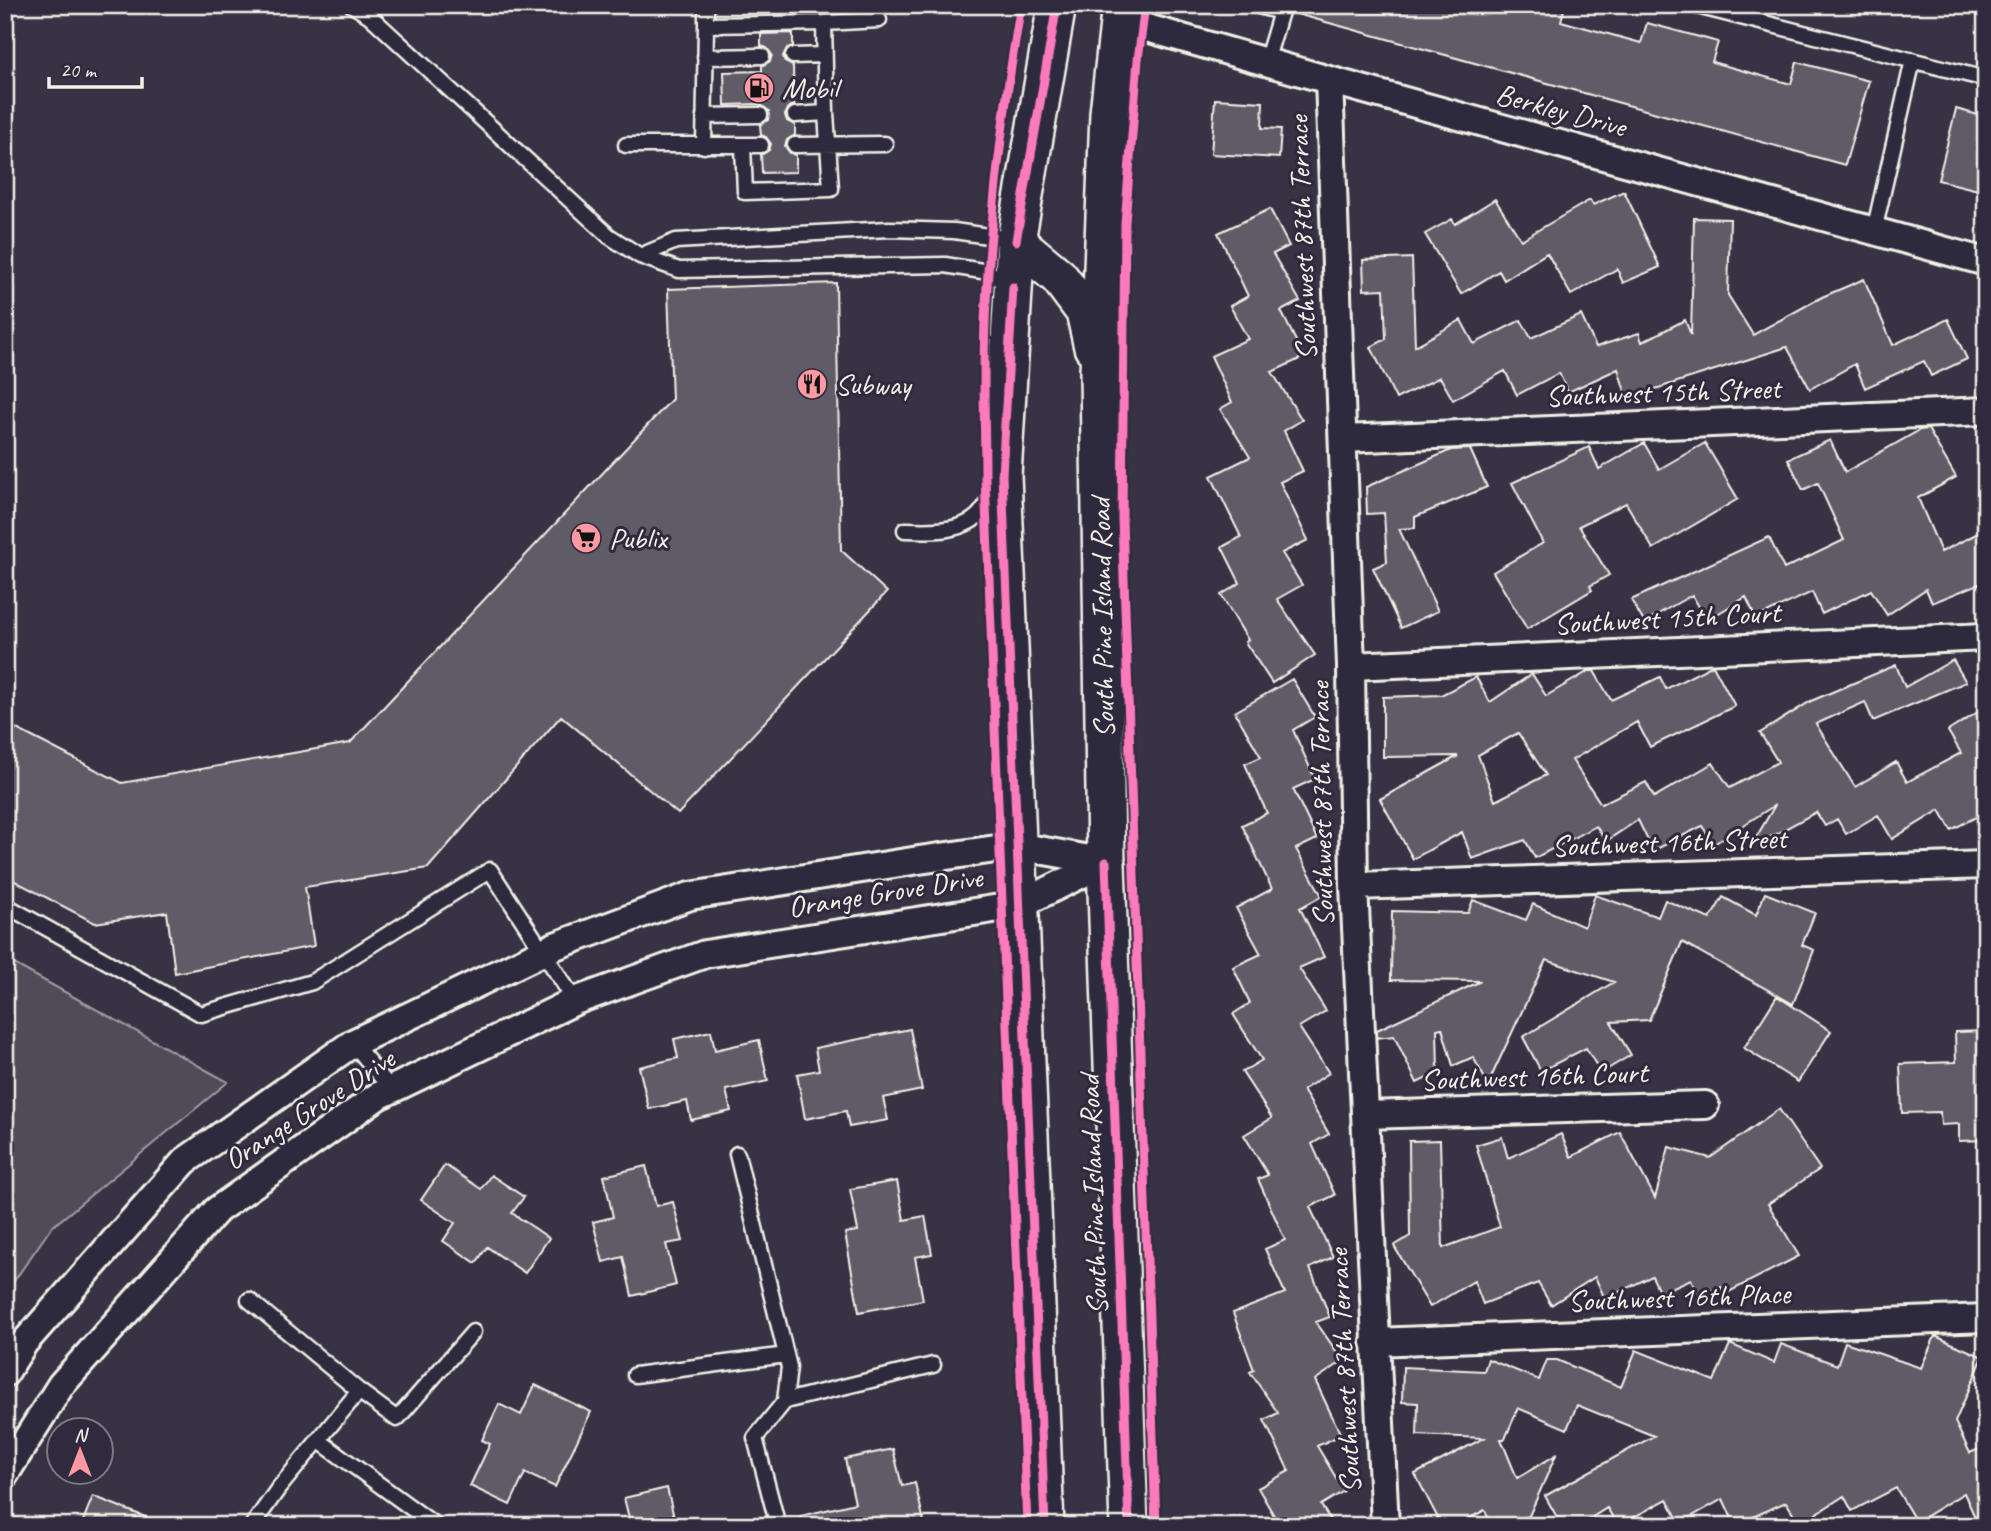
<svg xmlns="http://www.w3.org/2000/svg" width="1991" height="1531" font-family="Caveat,sans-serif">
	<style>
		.green { fill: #504b59; stroke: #a29ea0; stroke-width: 2 }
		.building { fill: #5f5c67; stroke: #f4f1e8; stroke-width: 2; fill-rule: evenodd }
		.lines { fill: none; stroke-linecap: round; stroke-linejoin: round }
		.service-casing { stroke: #f4f1e8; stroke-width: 19 }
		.minor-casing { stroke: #f4f1e8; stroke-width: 32 }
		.secondary-casing { stroke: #f4f1e8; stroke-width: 42 }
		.service { stroke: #2f2a3d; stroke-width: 14 }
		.minor { stroke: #2f2a3d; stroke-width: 26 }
		.secondary { stroke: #2f2a3d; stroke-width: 37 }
		.cycleway-casing { stroke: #2f2a3d; stroke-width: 13 }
		.cycleway { stroke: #fd7abc; stroke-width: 9 }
		.labels { text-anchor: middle; stroke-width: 6; stroke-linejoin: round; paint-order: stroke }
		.poi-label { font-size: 30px; fill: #f4f1e8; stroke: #2f2a3d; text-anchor: start }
		.street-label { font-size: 30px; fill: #f4f1e8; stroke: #2f2a3d }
	</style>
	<rect width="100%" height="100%" fill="#373244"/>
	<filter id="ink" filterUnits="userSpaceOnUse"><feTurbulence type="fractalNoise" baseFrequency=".0143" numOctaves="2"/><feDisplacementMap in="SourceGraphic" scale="14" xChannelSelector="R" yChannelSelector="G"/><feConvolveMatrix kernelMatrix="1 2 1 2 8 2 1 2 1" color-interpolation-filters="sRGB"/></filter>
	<g filter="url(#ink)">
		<path class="green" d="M5,959L228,1082L51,1228L5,1294Z"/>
		<path class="building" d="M1294,5H1565L1561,21L1641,43L1647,23L1718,42L1712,62L1791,84L1797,62L1869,81L1845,165L1293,13Z
			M793,33V46L787,48L783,56L785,62L793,66L794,105L789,107L785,115L787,121L795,125V135L787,140L785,146L790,153L796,155V172L762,173L761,155L769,150L771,144L766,137L761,135L760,125L768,120L769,111L760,104L725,105L724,72L762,71V66L770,61L772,55L767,48L761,46V34Z
			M1215,99L1263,102L1262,128L1281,129L1279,158L1211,154Z
			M1956,109L1986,117V192L1938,180Z
			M1624,191L1660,267L1623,283L1617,269L1571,295L1547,253L1504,280L1499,271L1461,294L1425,234L1452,219L1455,224L1495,199L1521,240L1590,200L1593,205Z
			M1270,209L1289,246L1273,254L1300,301L1281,311L1304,357L1272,372L1302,420L1284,431L1303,471L1280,482L1308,540L1282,553L1302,585L1277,599L1315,655L1272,683L1245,642L1248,640L1221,595L1240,583L1222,547L1241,537L1211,476L1250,457L1220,409L1232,402L1211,356L1248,339L1230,306L1248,296L1218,233Z
			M1694,218L1730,219L1728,295L1753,335L1822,297L1864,279L1893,345L1948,319L1967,359L1931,376L1924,361L1865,388L1855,364L1810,389L1787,347L1627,398L1618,369L1568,392L1559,373L1517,395L1505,371L1453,400L1440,377L1396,399L1371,347L1386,339L1384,289L1364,290L1363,260L1412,258L1415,346L1461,320L1474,344L1521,320L1531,338L1581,315L1596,347L1639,333L1642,342L1685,320L1691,335Z
			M836,283L841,550L887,592L678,814L561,716L428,868L305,887L314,946L175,973L167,912L95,923L5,876V723L122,783L350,743L672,399L668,289Z
			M1928,429L1956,477L1918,498L1941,552L1986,529V581L1932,603L1926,589L1887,615L1871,590L1822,614L1812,592L1756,618L1746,597L1707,620L1692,595L1644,622L1631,600L1769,537L1784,569L1844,540L1818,483L1803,490L1788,459L1830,440L1845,472L1920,430Z
			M1644,443L1659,469L1705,443L1738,499L1653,549L1626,503L1579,526L1609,575L1590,586L1592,590L1527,629L1493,572L1543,543L1512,483L1589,447L1599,469Z
			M1470,449L1487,487L1415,517V528L1399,529L1438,611L1401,628L1373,568L1387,562L1384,513L1367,514L1366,487L1451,450Z
			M1953,660L1966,682L1873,721L1865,702L1816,724L1855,787L1896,762L1907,782L1961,753L1948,731L1986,707V812L1951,830L1940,810L1892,839L1878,815L1846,834L1837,819L1825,826L1816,812L1750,848L1775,805L1714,844L1702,826L1653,851L1638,820L1606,841L1596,826L1535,858L1525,840L1472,859L1462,832L1413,859L1380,799L1458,756L1383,757V697L1441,695L1476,677L1490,702L1532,674L1546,696L1589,671H1594L1611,700L1660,677L1666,689L1713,665L1735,706L1650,747L1637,722L1572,760L1601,804L1646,782L1654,797L1713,763L1730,788L1778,762L1760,733L1811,701L1896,665L1905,687ZM1518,733L1546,775L1495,801L1478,755Z
			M1292,679L1315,717L1293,730L1315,779L1293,789L1317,839L1296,849L1322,896L1300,908L1324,957L1299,968L1326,1011L1299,1027L1329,1073L1303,1090L1329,1134L1312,1144L1335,1195L1310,1207L1333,1257L1310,1268L1330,1317L1316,1322L1343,1361L1315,1380L1341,1435L1317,1446L1344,1491L1321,1505L1334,1526H1280L1258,1488L1289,1471L1264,1420L1278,1413L1250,1372L1254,1370L1233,1313L1285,1293L1265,1249L1285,1240L1258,1179L1268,1175L1244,1135L1272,1118L1242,1072L1262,1060L1233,1014L1250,1003L1233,967L1261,954L1236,908L1272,889L1242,825L1267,813L1245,764L1261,757L1235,712Z
			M1765,893L1815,913L1802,945L1814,950L1793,1004L1682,942L1649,1020L1611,1022L1631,1055L1601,1073L1586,1048L1541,1071L1523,1037L1614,982L1546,960L1488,1084L1473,1057L1453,1066L1442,1028L1437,1029L1438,1073L1417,1083L1394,1036L1377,1038V1030L1481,981L1391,980L1392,911L1468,913L1473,900L1526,920L1533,904L1584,927L1595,895L1658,917L1665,900L1710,919L1723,897L1756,915Z
			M1777,996L1831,1031L1798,1082L1744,1048Z
			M910,1029L922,1090L883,1098L888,1120L849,1127L846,1111L805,1119L797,1074L819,1070L815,1048Z
			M711,1031L715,1050L759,1040L768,1081L726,1090L731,1111L691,1120L687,1101L649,1109L639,1067L678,1058L674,1039Z
			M1986,1031V1140L1959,1141V1124L1941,1125L1940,1112L1902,1113L1900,1064L1956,1062L1955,1032Z
			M1779,1109L1820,1169L1768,1204L1799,1256L1725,1294L1721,1287L1699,1296L1691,1279L1660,1293L1652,1276L1605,1299L1595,1277L1551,1305L1538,1283L1483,1304L1474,1281L1430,1307L1394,1246L1410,1236L1409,1141L1440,1140L1443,1248L1500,1227L1476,1145L1502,1137L1508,1158L1561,1134L1571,1157L1620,1132L1655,1198L1669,1147L1710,1158Z
			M445,1165L481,1189L491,1175L524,1197L512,1213L549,1238L525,1273L487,1247L476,1263L443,1241L455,1223L421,1200Z
			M646,1166L656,1206L673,1202L683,1241L666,1244L676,1285L632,1296L623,1257L603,1262L593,1222L613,1217L604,1176Z
			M897,1181L904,1220L925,1216L932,1254L915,1257L923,1300L859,1312L845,1233L858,1231L850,1189Z
			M1935,1336L1983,1357L1955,1422L1970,1453L1986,1446V1526H1979L1964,1493L1916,1522L1896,1488L1852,1511L1844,1496L1800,1524L1786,1502L1735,1525L1723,1499L1680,1523L1667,1499L1618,1526L1607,1508L1578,1526H1562L1545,1496L1654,1436L1577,1405L1567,1429L1518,1408L1505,1439H1501L1517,1478L1556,1455L1529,1516L1506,1526H1491L1485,1510L1455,1526H1442L1415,1474L1484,1438L1417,1435L1418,1403L1402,1402L1403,1367L1484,1371L1488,1359L1539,1380L1547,1360H1557L1621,1387L1636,1350L1714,1381L1730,1344L1774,1363L1781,1344L1837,1365L1845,1342L1921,1368Z
			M535,1385L591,1412L555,1487L525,1473L510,1505L470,1486L490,1444L482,1440L499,1404L521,1415Z
			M893,1449L902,1486L915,1483L925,1526H802L801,1516L855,1503L845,1459Z
			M667,1488L676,1526H631L624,1498Z
			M93,1496L165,1525V1526H81Z"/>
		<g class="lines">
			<g class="service-casing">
				<path id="service" d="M352,5L370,16L609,236L640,256L679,270L945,265L988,272L1012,287
					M1255,5L1281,12
					M1693,5L1986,79
					M706,25V5
					M793,56L824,55
					M705,57L762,56
					M1266,62L1283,5
					M795,115L826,113
					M704,116L760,115
					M626,145H761
					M795,145L885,144
					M704,146L706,25L824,23L879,20
					M743,146L745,192L831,189L826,113L824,23
					M1874,231L1913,60
					M640,256L676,241L889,229L954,231L1015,240
					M905,530C929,531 966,533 982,511C987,505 989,497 992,491
					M5,905L201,1014L312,982L490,870L575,1001
					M353,1043L391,1089
					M737,1154L789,1367L785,1401L755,1438L778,1526
					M249,1300L359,1391L278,1489L252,1526
					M635,1375L786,1355
					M359,1391L397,1419L473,1332
					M785,1401L933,1365
					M318,1440L436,1526"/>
			</g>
			<g class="minor-casing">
				<path id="minor" d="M1119,20L1329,80L1986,262
					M1329,80L1351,666L1354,886L1385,1526
					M1343,439L1986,411
					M1351,666L1986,637
					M1354,886L1986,865
					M1365,1115L1705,1105
					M1375,1342L1986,1318
					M5,1373L24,1343L185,1161L353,1043L555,946L690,896L919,860L1017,846L1106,862
					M5,1474L61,1385L217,1210L378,1096L575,1001L705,954L1019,905L1106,862"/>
			</g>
			<g class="secondary-casing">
				<path id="secondary" d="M1121,5L1109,113L1099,372L1106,862L1129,1526
					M1016,241L1059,277L1085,312L1093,347
					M1045,1526L1002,475L1016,241L1057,5"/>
			</g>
			<use href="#service" class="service"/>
			<use href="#minor" class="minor"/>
			<use href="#secondary" class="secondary"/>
			<g class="cycleway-casing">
				<path id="cycleway" d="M1021,5C1004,104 992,203 986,302C982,361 985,420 985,479L1027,1526
					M1145,5L1138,60L1125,223L1122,518L1156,1526
					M1016,241L1057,5
					M1013,287L1002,475L1045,1526
					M1106,862L1129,1526"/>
			</g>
			<use href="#cycleway" class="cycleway"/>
		</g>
	</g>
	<defs>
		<g id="fuel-disc" transform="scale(1.575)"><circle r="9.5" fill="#ff9aa2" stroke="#2f2a3d"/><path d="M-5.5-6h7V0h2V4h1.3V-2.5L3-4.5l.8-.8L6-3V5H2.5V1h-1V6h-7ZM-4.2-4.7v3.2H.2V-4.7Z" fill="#111"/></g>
		<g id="restaurant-disc" transform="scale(1.575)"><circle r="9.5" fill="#ff9aa2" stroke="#2f2a3d"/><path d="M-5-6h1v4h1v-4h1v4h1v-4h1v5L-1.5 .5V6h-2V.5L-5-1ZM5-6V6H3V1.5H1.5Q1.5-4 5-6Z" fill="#111"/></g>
		<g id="supermarket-disc" transform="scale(1.575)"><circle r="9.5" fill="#ff9aa2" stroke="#2f2a3d"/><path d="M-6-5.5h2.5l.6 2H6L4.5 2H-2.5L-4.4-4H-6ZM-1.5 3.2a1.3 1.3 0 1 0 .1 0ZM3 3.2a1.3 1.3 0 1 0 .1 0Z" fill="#111"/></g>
	</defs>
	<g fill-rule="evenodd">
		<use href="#fuel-disc" x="759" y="88"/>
		<use href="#restaurant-disc" x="812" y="384"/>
		<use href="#supermarket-disc" x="586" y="538"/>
	</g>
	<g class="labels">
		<g class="poi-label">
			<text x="782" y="98">Mobil</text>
			<text x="835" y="394">Subway</text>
			<text x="609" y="548">Publix</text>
		</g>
		<g class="street-label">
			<text transform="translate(1561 110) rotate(15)" y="10">Berkley Drive</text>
			<text transform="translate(1302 238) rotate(-92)" y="10">Southwest 87th Terrace</text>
			<text transform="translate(1663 392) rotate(-2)" y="10">Southwest 15th Street</text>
			<text transform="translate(1102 618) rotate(-91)" y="10">South Pine Island Road</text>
			<text transform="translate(1667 618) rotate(-3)" y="10">Southwest 15th Court</text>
			<text transform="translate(1321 804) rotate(-91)" y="10">Southwest 87th Terrace</text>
			<text transform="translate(1669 842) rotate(-2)" y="10">Southwest 16th Street</text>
			<text transform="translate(885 892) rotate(-9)" y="10">Orange Grove Drive</text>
			<text transform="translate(1534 1076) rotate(-2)" y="10">Southwest 16th Court</text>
			<text transform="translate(309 1109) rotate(-33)" y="10">Orange Grove Drive</text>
			<text transform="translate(1093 1195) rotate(-92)" y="10">South Pine Island Road</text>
			<text transform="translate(1679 1297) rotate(-2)" y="10">Southwest 16th Place</text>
			<text transform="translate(1344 1371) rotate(-93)" y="10">Southwest 87th Terrace</text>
		</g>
	</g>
	<rect width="1991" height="1531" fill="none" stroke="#2f2a3d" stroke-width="28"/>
	<rect x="14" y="14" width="1963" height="1503" fill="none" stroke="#f4f1e8" stroke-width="2.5" filter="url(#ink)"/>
	<g transform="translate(80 1451)"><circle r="33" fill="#2f2a3d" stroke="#7e7a81" stroke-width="2"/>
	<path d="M0-5L12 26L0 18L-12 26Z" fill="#ff9aa2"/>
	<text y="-10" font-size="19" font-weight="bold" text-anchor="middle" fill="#f4f1e8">N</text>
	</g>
	<path d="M49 77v10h93v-10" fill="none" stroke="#f4f1e8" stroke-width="3.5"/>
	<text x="60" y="77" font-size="21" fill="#f4f1e8" stroke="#2f2a3d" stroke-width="5" paint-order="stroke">20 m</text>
</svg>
